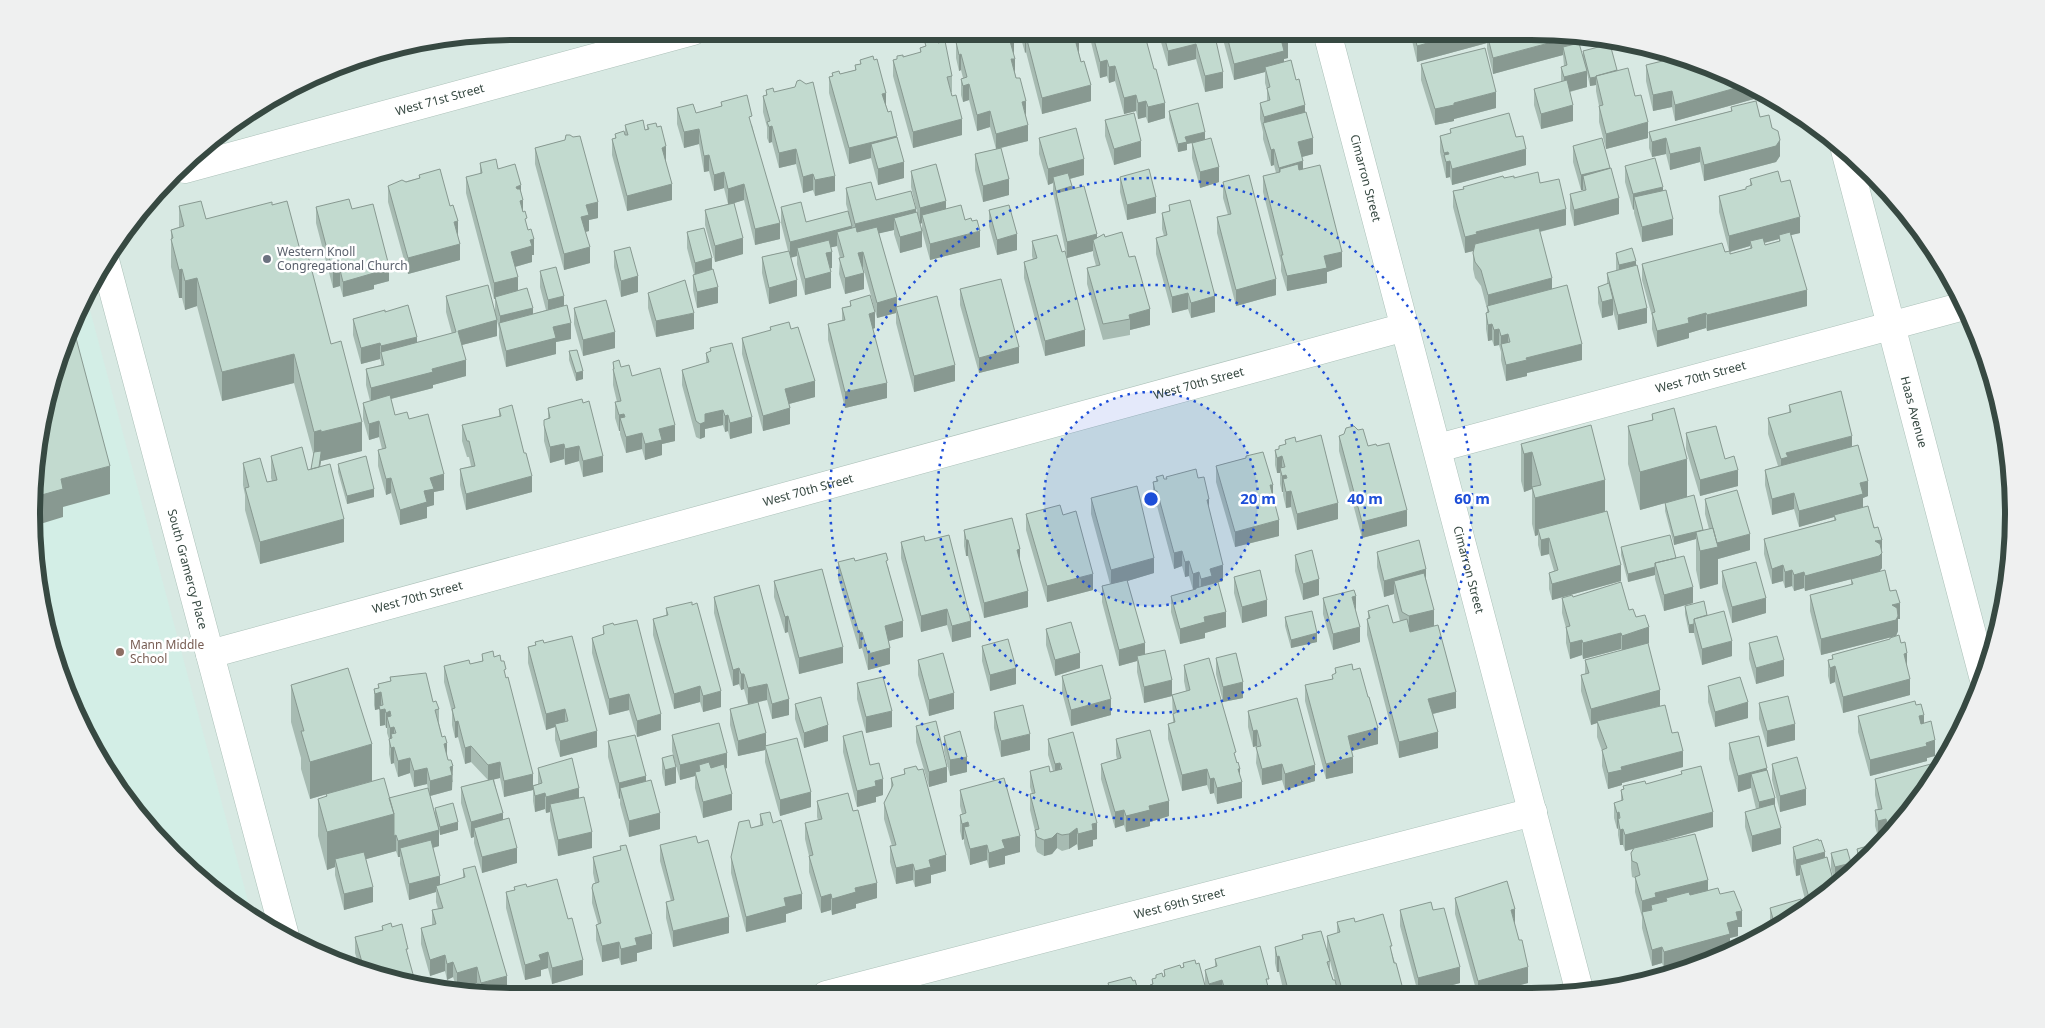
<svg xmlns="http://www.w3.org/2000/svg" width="2045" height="1028" font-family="'Noto Sans',sans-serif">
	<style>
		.residential { fill: #d8e9e3 }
		.education { fill: #d3eee6 }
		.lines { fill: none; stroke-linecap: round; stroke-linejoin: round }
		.minor-casing { stroke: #acc1b9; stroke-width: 29 }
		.tertiary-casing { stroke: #acc1b9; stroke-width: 29 }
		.minor { stroke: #fff; stroke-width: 28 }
		.tertiary { stroke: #fff; stroke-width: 28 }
		.wall { fill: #a7bbb2; fill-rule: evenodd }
		.shaded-wall { fill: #889991 }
		.building { fill: #c2dacf; stroke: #889991 }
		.ring { fill: none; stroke: #1d4ed8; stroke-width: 2.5; stroke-dasharray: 2.5 5 }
		.worship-dot { fill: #6b7280; stroke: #fff; stroke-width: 2 }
		.education-dot { fill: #8d6e63; stroke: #fff; stroke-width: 2 }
		.labels { text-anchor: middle; stroke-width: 5; stroke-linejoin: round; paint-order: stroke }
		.street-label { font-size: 12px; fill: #374942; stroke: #fff }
		.worship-label { font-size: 12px; fill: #5b616d; stroke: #fff; text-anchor: start }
		.education-label { font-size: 12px; fill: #785e54; stroke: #fff; text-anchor: start }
		.rim { fill: none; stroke: #374942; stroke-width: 6 }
		.centre { fill: #1d4ed8; stroke: #fff; stroke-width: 2.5 }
		.ring-label { font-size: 15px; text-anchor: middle; font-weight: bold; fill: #1d4ed8; stroke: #fff; stroke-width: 5; stroke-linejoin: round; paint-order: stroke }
	</style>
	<rect width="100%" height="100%" fill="#eaf5f1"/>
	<path class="residential" d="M514,31L1562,32L1656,48L1744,81L1825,131L1894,195L1949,272L1988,359L2010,451L2013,545L1997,639L1964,727L1914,808L1825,897L1715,960L1594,993L483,996L389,980L301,947L172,855L81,727L35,577L68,330L112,246L220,131L359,57Z"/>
	<path class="education" d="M86,295L251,912L172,855L81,727L35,577L41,420L68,330Z"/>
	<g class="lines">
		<g class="minor-casing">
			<g id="minor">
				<path id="s1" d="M1327,32L1580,993"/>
				<path id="s2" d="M1845,150L1983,676"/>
				<path id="s3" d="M185,169L693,31"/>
				<path id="s4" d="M1438,448L1964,306"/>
				<path id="s5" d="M210,654L1405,327"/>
				<path id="s6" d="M826,995L1533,812"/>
			</g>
		</g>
		<g class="tertiary-casing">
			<g id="tertiary">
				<path id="s7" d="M105,260L285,936"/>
			</g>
		</g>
		<use href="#minor" class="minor"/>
		<use href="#tertiary" class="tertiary"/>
	</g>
	<path class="wall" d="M983,32H1012L1014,56L1015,73L1026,116L1028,141L1001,148L1009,195L983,202L975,170V154L996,149L990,127L977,131L969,100L963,102L961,95V79L963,78L961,70L959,71L956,58V42L983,35Z
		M1022,32H1077L1079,53L1091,101L1042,114L1026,52L1025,53L1022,42Z
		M1091,32H1144L1165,118L1148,123L1146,117L1138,119L1136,111L1124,114L1115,81L1109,83L1107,76L1100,78L1091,42Z
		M1158,32H1214L1223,88L1205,92L1196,59L1168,66Z
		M1221,32H1285L1288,58L1284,59V62L1305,113L1313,154L1302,157L1303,169L1342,267L1327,272V283L1287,291L1281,271V263L1263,192V176L1276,173L1274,165L1271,166L1263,139V132L1260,119V103L1267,101V90L1265,83V72L1234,80Z
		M1410,32H1562L1575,44L1583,59V51L1617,70L1635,96L1648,138L1606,149L1599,122V106L1596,91V85L1590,86L1587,73V87L1570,92L1573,121L1541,129L1534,105V89L1561,82V67L1564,66L1563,55L1493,74L1487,49V43L1417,62Z
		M925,43H938L952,76V92H951L962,135L913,148L893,76V60L897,59V56L903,57L920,53V48L925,46Z
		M1653,47L1674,54L1656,59Z
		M860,60L886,105L897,138L904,178L878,185L871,158L849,164L829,93V77L832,76V73L840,74L855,70V65L860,64Z
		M1421,64L1496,108L1454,119V121L1435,125L1421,80Z
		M1646,65L1754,87V99L1675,121L1672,107L1653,111L1646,81Z
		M766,90L774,92L835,191L815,196L813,190L803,193L796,164L779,168L772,142L769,143L767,138V127L763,112V96L766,95Z
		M721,102L752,125L780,239L755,245L744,200L734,203L743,254L715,262L705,225V210L728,204L724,188L714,191L709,171L704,172L699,144L684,148L677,124V108L696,113L721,107Z
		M1731,107L1760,117L1772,128L1780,156L1776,162L1704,181L1700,162L1670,170L1666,154L1652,157L1649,148V132L1731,111Z
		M1169,111L1205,139L1219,182L1200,188L1192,158V143L1187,144V150L1178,152L1169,119Z
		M1105,120L1141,157L1114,165L1105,136Z
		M625,125L645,130L647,129V125L666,162L672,200L627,211L612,155V139L615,138V134L625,135Z
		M1450,129L1516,137L1526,165L1452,185L1450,177L1446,178L1440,152V136L1450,133Z
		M1039,138L1084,175L1070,179L1072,189L1097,238L1105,237L1150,325L1130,330V335L1103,340L1087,284V268L1096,266L1093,255V251L1067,258L1053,193V183L1048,185L1039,154Z
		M565,140L598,218L589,220V231L585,232L590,263L564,270L535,164V148Z
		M1573,146L1610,169L1619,214L1574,226L1570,210V194L1583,191V190H1581L1573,162Z
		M480,163L498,169L521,192L523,212L534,255H532V262L515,267L518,291L533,314L546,310L540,287V271L564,306L571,339L556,342V354L506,367L499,338V329L497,321V336L462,345L466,376L433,385V388L391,399L395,415L409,419L444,490L434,492V505L427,507V518L400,525L391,493L386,495L378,466V450L382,449L379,437L369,440L363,419V403L370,401L366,385V369L381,365V361V362L380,359L361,364L353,335V319L385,312L417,343L452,334L446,312V296L495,312V298L494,299L466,193V177L480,174Z
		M1625,166L1663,190L1673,235L1642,242L1634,213V209L1633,210L1625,182Z
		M911,171L946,209L965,220L980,247L930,260L922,231V223L920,224L911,187Z
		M419,175L450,206L458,236L460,260L408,274L388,202V186L419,178Z
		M1120,177L1156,213L1127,220L1120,192Z
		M1504,178H1514L1540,183L1566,225L1540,232L1552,289L1582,360L1527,373V376L1506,381L1501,360V352L1499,345L1494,346L1492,340L1488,341L1486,329V313L1487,312V309L1481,286L1475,278L1473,269V251L1465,253L1453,207V191L1463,189V187Z
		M1750,179L1781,182L1800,233L1790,235L1807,306L1707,331L1706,328L1689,333V338L1657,347L1652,329V316L1642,280V264L1729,251L1719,212V196L1746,189V187L1750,186ZM1779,239V241L1765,245L1764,243ZM1750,246V249L1730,254V252Z
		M1223,182L1276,295L1236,306L1217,233V217L1228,215L1223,198Z
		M846,188L876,200L916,212L922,247L900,253L894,234V230L879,233L897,306L955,381L914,392L896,323V313L877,318L863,267L864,289L845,294L839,274L840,258L837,246L831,247L832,268H830L831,288L805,295L797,264V256L791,257L797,296L769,304L762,273V257L788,251L781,223V207L806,222L848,211L846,204Z
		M272,205L300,250L331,344L362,451L321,461L320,467L344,542L260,564L245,510V495L243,485V463L267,482L272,481L271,478V456L308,470L311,469L314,457L294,383L222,401L197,306L185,310L182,298H179L171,267V230L179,227V206L206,219Z
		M1169,205L1215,312L1191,318L1188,309L1172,313L1156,254V238L1164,236L1162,229V213L1169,212Z
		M316,207L352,209L389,281L374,285V289L343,297L340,286L333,288L316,223Z
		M989,210L1017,250L997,255L989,226Z
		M687,232L712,269L718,303L697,308L693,290V275L694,274L687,248Z
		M1032,241L1085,346L1045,356L1024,278V262L1033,260L1032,256Z
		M614,251L638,292L621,297L614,267Z
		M1616,253L1636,266L1647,323L1618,330L1613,310V315L1602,318L1598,303V287L1607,284V273L1616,271Z
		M960,289L1019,363L979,373L960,305Z
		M648,293L694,329L656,337L648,308Z
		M850,301L875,328L873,329L887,398L845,408L828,340V324L842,320V308L850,306Z
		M574,308L615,348L583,356L574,324Z
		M770,327L791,329L815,397L789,404L790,424L763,431L742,354V338L770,331Z
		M710,348L752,433L730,439L728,431L725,432L723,425L705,429V437L700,439L696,437L682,385V370L706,363V353L710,351Z
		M569,351L583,379L576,381L569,360Z
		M613,362L621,367L632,376L675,441L662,444V455L645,460L642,449L626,453L620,434V431H619L615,418V402H617L613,385Z
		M1995,390L2000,409H1999L1995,397Z
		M1789,405L1852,446L1868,496L1863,498V507L1882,540V568L1879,572L1890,591L1900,619H1898V631L1896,636L1821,655L1810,611V595L1851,585V579L1805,591L1804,588L1794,591L1792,586L1785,588L1783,581L1772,584L1764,554V539L1834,520V517L1799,527L1794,509L1772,515L1765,485V470L1778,466L1768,434V418L1789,413Z
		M548,408L603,472L583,477L579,461L565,465L564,459L550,463L544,441V420L548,418Z
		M499,409L532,492L466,510L460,485V469L471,466L469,457H467L462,441V425L499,417Z
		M1652,414L1687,497L1703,530L1709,529L1705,514V499L1750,550L1718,559V584L1700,589L1696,570V539L1674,545L1665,511V503L1640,510L1628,464V426L1652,420Z
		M1686,433L1725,459L1738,486L1700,496L1686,449Z
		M1339,436L1368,446L1407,526L1362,538L1339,451Z
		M1285,440L1296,442L1338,519L1297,530L1291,507L1286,508L1283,495V492H1282L1280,484V473H1277L1275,465V450L1279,449V446L1285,445Z
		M1521,444L1605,512L1621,581L1552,600L1549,589V573L1554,571L1549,554L1541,556L1538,545V535L1535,536L1532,524V489L1524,492L1521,481Z
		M1246,456L1273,496L1279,536L1235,547L1216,482V466L1246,458Z
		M338,464L374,497L347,504L338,472Z
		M1156,477L1164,479L1198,478L1209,511L1223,581L1218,582L1226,627L1205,633V638L1180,644L1171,612V596L1196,589L1193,590L1189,576L1185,577L1182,566L1174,569L1157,506L1155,507L1153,498V482L1156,481Z
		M1091,498L1154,573L1127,581L1145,655L1172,696L1144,703L1137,672V661L1119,666L1102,602V586L1110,584L1091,514Z
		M1026,514L1063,515L1093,590L1047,602L1026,530Z
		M964,530L1020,561L1028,607L984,618L968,556H966L964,546Z
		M925,541L971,637L952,642L947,625L921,632L901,558V542Z
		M1621,547L1676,558L1693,603L1664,611L1655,579V575L1628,582L1621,555Z
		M1377,552L1426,579L1434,626L1456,708L1433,714L1438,748L1399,758L1367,635V619H1368V611L1393,623L1400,621L1394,597V594L1384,597L1377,567Z
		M1295,555L1319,595L1303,600L1295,571Z
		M855,561L888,566L903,637L889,641L890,664L868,670L862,648L859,649L838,578V562Z
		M1722,571L1766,613L1732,623L1722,587Z
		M1234,577L1267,616L1242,623L1234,593Z
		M774,581L843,663L799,674L788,632L785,633L774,597Z
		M714,597L789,715L772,719L767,700L758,702L766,746L811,807L780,816L765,762V750L738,756L730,725V709L748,704L744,689L741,690L739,684L733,686L714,613Z
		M1573,597L1629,610L1636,617L1649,643L1645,644L1660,706L1672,733L1683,767L1622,783V785L1608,789L1602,766V751L1597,737V723L1591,725L1581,691V675L1585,674V660L1622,651L1621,649L1583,659L1582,655L1570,659L1566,643V628L1562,613V598Z
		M1323,598L1356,611L1360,642L1333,650L1323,614Z
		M1685,606L1707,615L1732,656L1702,665L1694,633H1689L1685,614Z
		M666,608L721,707L703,712L700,702L674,709L653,635V619L666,615Z
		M1285,617L1317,642L1291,648L1285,626Z
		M603,626L661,730L637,737L629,710L609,715L592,653V638L603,635Z
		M1046,629L1080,668L1055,676L1046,645Z
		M535,642L544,643L597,747L560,757L555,740V727L546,730L528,663V647L535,645Z
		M1749,643L1784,676L1756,684L1749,659Z
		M982,646L1016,684L990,691L982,661Z
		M482,654L494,657L501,661L533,785L538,784V768L579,798L592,848L558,856L550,820V812L546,813L545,809L535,812L533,801V790L504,797L500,778L494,779L503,820L517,863L482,873L474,843V837L471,838L461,803V787L488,780L471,762L465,764L458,737L455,738L452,725V712L444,682V666L470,664L482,661Z
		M1832,655L1907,668L1910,695L1843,713L1835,682L1830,684L1828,676V660L1832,659Z
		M1216,658L1243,698L1223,702L1216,674Z
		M918,660L954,709L929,716L918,675Z
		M1184,665L1236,760L1240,776L1242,798L1217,804L1214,793L1210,794L1207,785L1182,791L1168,739V724L1173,722L1172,695L1186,691L1184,681Z
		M1335,668L1378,744L1352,751L1353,773L1326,779L1305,701V685L1332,679V675L1335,674Z
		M1062,676L1111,715L1071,726L1062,692Z
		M390,677L433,702L439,709V723L453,782H452V790L430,796L435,815V808L458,830L440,835L439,831V846L433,848L440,885L463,878V869L507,991L491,996L480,995L477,983L457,989L453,977L447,980L445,971L430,976L421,944V928L432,925V910L438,909L436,902V892L409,900L400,864V857H398L396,851L366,859L373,902L344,910L335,875V867L327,870L318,836V799L326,797V794L310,799L301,769V758L291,722V685L372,781L389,798L428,789L427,784L414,787L410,773L398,777L394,763L391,764L389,754V739L387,733V728H386L385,725L380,726L379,709L375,710L374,705V689L378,688V684L390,681Z
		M857,683L892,727L866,733L857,699Z
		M1708,686L1748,718L1715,727L1708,702Z
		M1759,703L1795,740L1767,747L1759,719Z
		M795,704L828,741L804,748L795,719Z
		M1916,705L1924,723L1935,756L1927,758V761L1870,776L1858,732V716Z
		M1248,711L1315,781L1285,790L1282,780L1262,785L1256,763L1257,747V746L1253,747L1248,727Z
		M994,712L1030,750L1001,757L994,728Z
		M916,726L947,782L929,787L916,742Z
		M672,735L727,768L725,769L732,810L703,818L695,788V776L680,780L672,751Z
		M843,736L870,765L883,795L876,797V802L857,807L843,752Z
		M944,736L967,772L950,776L944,751Z
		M1048,739L1097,839L1093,840V846L1078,850L1077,844L1069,849L1062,851L1057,848L1052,854L1044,856L1037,852L1035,846V831L1030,810V794H1032L1030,787V771L1050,772L1053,771L1048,755Z
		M1116,739L1169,816L1150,822V826L1126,832L1124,825L1115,828L1101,779V764L1117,759L1116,755Z
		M608,741L646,781L660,829L629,837L620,804V798L619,799L608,757Z
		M1729,743L1767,770L1775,805L1781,844L1752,852L1745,827V812L1756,809L1751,788L1738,792L1729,759Z
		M662,758L676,783L665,786L662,773Z
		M1772,764L1806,805L1780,812L1772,780Z
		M904,769L946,871L931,875V883L915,887L913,880L896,884L890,862V846H892L884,819V803L891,789V778L904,775Z
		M1681,771L1713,827L1648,845L1708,890L1720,894L1742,927H1738V936L1730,938V950L1664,968L1662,963L1652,966L1642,928V917L1635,892V878L1632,877L1631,868V853L1633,849L1625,851L1623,845H1620L1618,835V828L1617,829L1614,818V803L1621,801V790L1623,789V786L1646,784L1681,775Z
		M1875,779L1914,808L1886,836V835L1878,837L1875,826V810H1878L1875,795Z
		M960,790L1020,852L1005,856V864L989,868L987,860L970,865L964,843V839L962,840L960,831V815L962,814L960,806Z
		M817,801L877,898L856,904V908L832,915L831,910L821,913L809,872V856L805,839V823L818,820L817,817Z
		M760,814L773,823L802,909L786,914V922L746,932L731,873V857L751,828L760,825Z
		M698,843L729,933L673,947L666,918V902L671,901L660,861V845Z
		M1878,843L1857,865V849Z
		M620,846L652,949L637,953V961L621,965L619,958L602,962L596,940V925L598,924L592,903V888L595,883L593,873V857L620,850Z
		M1793,847L1825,858V897L1807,907L1800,880V875L1796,876L1793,862Z
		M1831,853L1851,871L1835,883L1831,869Z
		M514,887H527L583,975L552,984L548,968L541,970V976L525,980L506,908V892L514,890Z
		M1455,898L1528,983L1492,993H1477L1455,914Z
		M1770,908L1804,909L1771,928L1770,923Z
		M1400,910H1433L1460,983L1423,993H1418L1400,926Z
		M1337,922H1355L1392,953L1404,993H1338L1330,961V970L1333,980L1338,993H1284L1279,972H1277L1275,963V947L1302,940V935L1327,951V936L1337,933Z
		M391,923L389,980L360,969L355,953V937L382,930V926Z
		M1215,959L1269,988L1270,994H1207L1205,986V970L1215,967Z
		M1183,963L1207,994H1150V985L1152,984V979L1156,978V975L1164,977V970L1183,967Z"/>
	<path class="shaded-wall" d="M1467,32H1510L1487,34V43L1417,62V46Z
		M1026,36V52L1025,53V37Z
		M1575,36V52L1563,47V55L1493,74V58Z
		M1014,40V56L1010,41Z
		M1079,42V58L1076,43Z
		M1288,42V58L1284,59V67H1265V72L1234,80V64L1282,43Z
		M1196,44V59L1168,66V51Z
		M1656,48L1674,54L1656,59Z
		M961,54V70L959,71V55Z
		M1011,59H1015V74Z
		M1107,60V76L1100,78V62Z
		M1115,66V81L1109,83V67Z
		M1587,71V87L1564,93V77Z
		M1223,72V88L1205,92V76Z
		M1596,77V85L1590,86V78Z
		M969,84V100L963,102V86Z
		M1750,84L1754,87V99L1675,121V105Z
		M1091,85V101L1042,114V98Z
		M1672,91V107L1653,111V95Z
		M1496,92V108L1454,119V121L1435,125V109L1454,103Z
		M886,93V109L882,94Z
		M1136,95V111L1124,114V98Z
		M1026,101V117L1022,102Z
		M1146,101V117L1138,119V103Z
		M1165,103V118L1148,123V107Z
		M1305,105V121L1264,124V117Z
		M1573,105V121L1541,129V114Z
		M990,111V127L977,131V115Z
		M962,119V135L913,148V132Z
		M1648,122V138L1606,149V134Z
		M1028,125V141L996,149V134Z
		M772,126V142L769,143V127Z
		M699,129V144L684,148V132Z
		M1205,132V140L1187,144V150L1178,152V144L1185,137Z
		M897,136V151L871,144V158L849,164V148Z
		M1313,138V154L1298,158V142Z
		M1666,138V154L1652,157V142Z
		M1780,140V156L1776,162L1704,181V165Z
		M1141,141V157L1114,165V149Z
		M666,146V162L662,163V148Z
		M1700,147V162L1670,170V154Z
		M796,149V164L779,168V153Z
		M1274,149V165L1271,166V150Z
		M1526,149V165L1452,185V169Z
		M1448,152V162L1450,161V177L1446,178V162L1444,155V169V153Z
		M709,155V171L704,172V156Z
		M1084,159V175L1054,183L1053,177V183L1048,185V169Z
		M1303,161V177L1280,172V169L1279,184V168Z
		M904,162V178L878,185V169Z
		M1219,167V182L1200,188V172Z
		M1610,168V184L1583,176V190H1581V175Z
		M724,172V188L714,191V175Z
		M813,174V190L803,193V177Z
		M835,176V191L815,196V180Z
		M1009,179V195L983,202V186Z
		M672,184V200L627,211V196Z
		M744,184V200L728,205V189Z
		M521,185V201L523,200V216L516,187Z
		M1072,186V202L1056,195V191Z
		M1663,187V202L1634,197V209L1633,210V194Z
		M1156,197V213L1127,220V205Z
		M1619,198V214L1574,226V210Z
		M946,201V217L922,215V223L920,224V208Z
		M598,202V218L589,220V231L581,233V217L586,205Z
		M916,209V224L894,218V230L855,239V224Z
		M1566,209V225L1477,247V250L1465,253V237L1476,232Z
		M1800,217V233L1779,238V235V239L1752,246L1750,241V246L1729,252V236Z
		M1673,219V235L1642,242V227Z
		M458,221V237L454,222Z
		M780,223V239L755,245V229Z
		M852,226V242L837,232V246L799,255L797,248V256L790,258V242Z
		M922,231V247L900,253V237Z
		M980,231V247L930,260V244Z
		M1017,234V250L997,255V240Z
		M1097,234V250L1093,240V251L1067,258V242Z
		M743,238V254L715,262V246Z
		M534,239V255H532V262L511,268V252L530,240Z
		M460,244V260L408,274V258Z
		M590,247V263L564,270V254Z
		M832,252V268L826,269V253Z
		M863,252V267L858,269V253Z
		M1342,252V267L1327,272V283L1287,291V276L1324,256Z
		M712,258V274L695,279V263Z
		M1636,261V277L1619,281V265Z
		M389,266V281L374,285V289L343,297V282L373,270Z
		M182,269V298H179V270Z
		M340,270V286L333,288V272Z
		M831,272V288L805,295V279Z
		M864,273V289L845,294V278Z
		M638,276V292L621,297V281Z
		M518,277V293L494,299V283Z
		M197,278V306L185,310V281Z
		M1552,278V294L1488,309V295Z
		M1276,279V295L1236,306V290Z
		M797,280V296L769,304V288Z
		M718,287V303L697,308V292Z
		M1807,290V306L1707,331V315Z
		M1188,293V309L1172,313V297Z
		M564,296V312L548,316V300Z
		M1215,296V312L1191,318V303Z
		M897,297V311L896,307V313L877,318V303Z
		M1613,299V315L1602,318V302Z
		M533,308V323L500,326V316Z
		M1647,308V323L1618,330V315Z
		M1150,309V325L1130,330V319L1129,315Z
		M875,312V328L869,330V314Z
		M694,313V329L656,337V321Z
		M1706,313V328L1689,333V338L1657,347V331L1688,318Z
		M497,320V336L458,346V331Z
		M571,323V339L556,342V354L506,367V351L553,327Z
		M1492,324V340L1488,341V325Z
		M1499,329V345L1494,346V330Z
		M1085,330V346L1045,356V341Z
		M615,332V348L583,356V340Z
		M1508,334V350L1501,344V352V336Z
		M417,337V352H381V362V346Z
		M380,343V359L361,364V348Z
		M1582,344V360L1527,373V376L1506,381V365L1526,358Z
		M1019,347V363L979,373V358Z
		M294,354V383L222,401V372Z
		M466,360V376L433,385V388L371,404V388L432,369Z
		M955,365V381L914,392V376Z
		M583,371V379L576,381V373Z
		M815,381V397L785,405V389Z
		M887,383V398L845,408V392Z
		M790,408V424L763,431V416Z
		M723,410V425L705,429V437L700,439V424L705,414Z
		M624,414V430L620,418V431H619V415Z
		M728,415V431L725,432V416Z
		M752,417V433L730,439V423Z
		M379,421V437L369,440V424Z
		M362,422V451L321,461L316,491L314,460V432L321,430V457V432Z
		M675,425V441L662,444V455L645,460V444L659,429Z
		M642,433V449L626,453V437Z
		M1852,436V451L1781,475V459L1786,453Z
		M564,444V459L550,463V447Z
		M579,446V461L565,465V449Z
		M1532,452V489L1524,492V454Z
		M603,456V472L583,477V461Z
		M1282,456V472L1280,468V473H1277V458Z
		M1687,459V497L1640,510V472Z
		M110,466V494L63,507V517L37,525L38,496L61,479Z
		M1738,470V486L1700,496V480Z
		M444,474V490L434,492V505L427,507V518L400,525V510L424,491L430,478Z
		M1286,475V491L1283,479V492H1282V476Z
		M532,476V492L466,510V494Z
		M391,478V493L386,495V479Z
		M1605,480V517L1538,529V535L1535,536V498Z
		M1868,481V496L1863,498V509L1834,515V517L1799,527V511L1860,483Z
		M1270,485H1273V500Z
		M374,489V497L347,504V496Z
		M1155,491H1157V506L1155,507Z
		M1291,491V507L1286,508V492Z
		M1794,493V509L1772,515V499Z
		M1209,499V515L1207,500Z
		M1338,503V519L1297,530V514Z
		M1407,510V526L1362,538V522Z
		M344,519V542L260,564V542Z
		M1279,520V536L1235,547V532Z
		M1703,530V538L1696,532V539L1674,545V537Z
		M1750,534V550L1718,559V584L1700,589V551L1717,543Z
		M1549,538V554L1541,556V540Z
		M966,540H968V556H966Z
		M1882,540V568L1879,572L1805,591V576L1875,541Z
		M1020,549V565L1017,550Z
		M1182,551V566L1174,569V553Z
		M1154,558V573L1111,586V570Z
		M1189,561V576L1185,577V562Z
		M1223,565V581L1212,584L1201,595V579L1210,569Z
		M1621,565V581L1552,600V584Z
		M1783,565V581L1772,584V569Z
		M1655,567V575L1628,582V574Z
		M1426,569V585L1394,581V594L1384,597V581Z
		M1792,570V586L1785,588V572Z
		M1199,572V588L1193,590V574Z
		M1804,572V588L1794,591V575Z
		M1093,574V590L1047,602V586Z
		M1319,579V595L1303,600V584Z
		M1693,587V603L1664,611V595Z
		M1028,591V607L984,618V603Z
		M1356,596V612L1352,597Z
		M1766,598V613L1732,623V607Z
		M1267,600V616L1242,623V607Z
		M1900,603V619H1898V631L1896,636L1821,655V639L1892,605Z
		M947,609V625L921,632V616Z
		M1434,610V626L1409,632V616Z
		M1226,612V627L1205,633V638L1180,644V629L1204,617Z
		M788,616V632L785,633V617Z
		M903,621V637L885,642V626Z
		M971,621V637L952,642V626Z
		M1694,624V633H1689V625Z
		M1360,627V642L1333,650V634Z
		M1649,627V643L1622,652V636Z
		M862,632V648L859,649V633Z
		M1317,633V642L1291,648V640Z
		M1621,633V649L1583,659V643Z
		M1582,640V655L1570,659V643Z
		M1732,641V656L1702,665V649Z
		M1145,643V659L1137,656V661L1119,666V650Z
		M843,647V663L799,674V658Z
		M890,648V664L868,670V654Z
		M1080,653V668L1055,676V660Z
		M1907,653V669L1904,654Z
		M1784,660V676L1756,684V668Z
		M1835,666V682L1830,684V668Z
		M739,668V684L733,686V670Z
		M1016,668V684L990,691V675Z
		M741,674H744V689L741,690Z
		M1910,679V695L1843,713V697Z
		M1172,680V696L1144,703V687Z
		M1243,682V698L1223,702V687Z
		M767,684V700L748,704V688Z
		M700,686V702L674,709V694Z
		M1660,690V706L1597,721V723L1591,725V709Z
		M721,691V707L703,712V696Z
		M381,692V708L379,706V709L375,710V694Z
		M1456,692V708L1428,715V699Z
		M954,693V709L929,716V700Z
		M629,694V710L609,715V699Z
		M789,699V715L772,719V704Z
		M1111,699V715L1071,726V710Z
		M1748,702V718L1715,727V712Z
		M385,709V725L380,726V710Z
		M565,709V725L555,724V727L546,730V714Z
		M390,711V727L387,717V728H386V713Z
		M892,711V727L866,733V717Z
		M661,714V730L637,737V721Z
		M1924,715V731L1919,732V716Z
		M458,721V737L455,738V722Z
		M1795,724V740L1767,747V731Z
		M828,725V741L804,748V733Z
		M394,727V743L391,734V744H390V728Z
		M1378,728V744L1348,752V736Z
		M1257,730V746L1253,747V731Z
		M597,731V747L560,757V741Z
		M1438,732V748L1399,758V742Z
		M766,733V749L765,746V750L738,756V741Z
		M1030,734V750L1001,757V741Z
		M1935,740V756L1927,758V761L1870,776V760Z
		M447,743V759L444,744Z
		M372,744V781L310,799V762Z
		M471,746V762L465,764V748Z
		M394,747V763L391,764V748Z
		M1683,751V767L1622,783V785L1608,789V773L1621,767Z
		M727,753V768L700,775L699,765V776L695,772V776L680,780V765Z
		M967,757V772L950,776V760Z
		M1353,757V773L1326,779V764Z
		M410,758V773L398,777V761Z
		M500,762V778L488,781V765Z
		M1060,763V779L1055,780V764Z
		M1282,764V780L1262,785V769Z
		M1315,765V781L1285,790V774Z
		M453,766L452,790L430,796V781L450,767Z
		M676,767V783L665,786V770Z
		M947,767V782L929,787V772Z
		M427,768V784L414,787V771Z
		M1767,768V784L1751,774V788L1738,792V776Z
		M1207,769V785L1182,791V775Z
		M1238,769H1240V782H1242V798L1217,804V788Z
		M533,774V790L504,797V781Z
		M646,776V792L620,788V798L619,799V783Z
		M1214,778V793L1210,794V779Z
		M883,779V795L876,797V802L857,807V791L875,781Z
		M579,788V804H550V812L546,813V797Z
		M1806,789V805L1780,812V796Z
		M811,792V807L780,816V800Z
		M545,793V809L535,812V796Z
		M732,794V810L703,818V802Z
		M1775,798V813L1759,818V802Z
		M1169,801V816L1150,822V826L1126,832V816L1149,806Z
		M1124,810V825L1115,828V812Z
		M1619,812V824L1618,819V828L1617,829V813Z
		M1713,812V827L1625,851V835Z
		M503,813V829L474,828V837L471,838V822Z
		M660,813V829L629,837V821Z
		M394,814L396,835V851L337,867L335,859V867L327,870V832Z
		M1904,818L1887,835V823Z
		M1886,819V835L1878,837V821Z
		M458,822V830L440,835V827Z
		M968,822V838L964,827V839L962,840V824Z
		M1097,823V839L1093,840V846L1078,850V834L1092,824Z
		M1077,828V844L1069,849V834Z
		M1781,828V844L1752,852V836Z
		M1623,829V845H1620V830Z
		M439,830V846L402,856L400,848V857H398V841Z
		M592,832V848L558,856V840Z
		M1057,833V848L1052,854L1044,856V840Z
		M1020,836V852L1005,856V864L989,868V853L1002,840Z
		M987,845V860L970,865V849Z
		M517,848V863L482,873V857Z
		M1825,852V868L1800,865V875L1796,876V860Z
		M946,855V871L931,875V883L915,887V871L929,860Z
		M1851,863V871L1840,882L1835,883V867Z
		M913,864V880L896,884V868Z
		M440,876V891L436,886V892L409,900V884Z
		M1708,880V896L1667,901L1666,898V906L1652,910L1651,905V914L1642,912V917V901L1655,893Z
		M877,883V898L856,904V908L832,915V899L855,888Z
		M373,887V902L344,910V894Z
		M802,894V909L786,914V922L746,932V917L784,898Z
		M831,894V910L821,913V897Z
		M1515,909V925L1511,910Z
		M1742,911V927H1738V936L1730,938V950L1664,968V952L1727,923L1736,912Z
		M729,917V933L673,947V931Z
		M652,934V949L637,953V961L621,965V949L635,938Z
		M619,942V958L602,962V946Z
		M1662,947V963L1652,966V950Z
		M548,952V968L541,970V976L525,980V965L539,955Z
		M445,955V971L430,976V960Z
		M1279,956V972H1277V957Z
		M583,960V975L552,984V968Z
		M453,962V977L447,980V964Z
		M477,967V983L457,989V973Z
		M1460,967V983L1423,993H1418V978Z
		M1528,967V983L1492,993H1478V981Z
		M507,976V991L491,996L481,995V983Z
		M1222,980V994H1209V984Z
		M1157,990V994H1152V991Z"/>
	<path class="building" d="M984,32H1012L1014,40L1010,41L1015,59H1011L1016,78H1020L1026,101L1022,102L1028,125L996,134L990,111L977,115L969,84L963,86L961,79L967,77L961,54L959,55L956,42L985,35Z
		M1023,32H1077L1079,42L1076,43L1081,62L1084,61L1091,85L1042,98L1026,36L1025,37Z
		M1092,32H1144L1154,69H1156L1165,103L1148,107L1146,101L1138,103L1136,95L1124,98L1115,66L1109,67L1107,60L1100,62Z
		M1163,32H1214L1223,72L1205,76L1196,44L1168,51Z
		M1226,32H1285L1288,42L1282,43L1284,51L1234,64Z
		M1414,32H1467L1417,46Z
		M1491,32H1562L1575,34V36L1493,58L1487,34Z
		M937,39L938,43L945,41L952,76L947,77L952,96L956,95L962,119L913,132L893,60L897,59V56L903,55V57L921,52L920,48L926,46L925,43Z
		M1579,43L1587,71L1564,77L1561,67L1567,65L1563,47Z
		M1610,44L1617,70L1596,76V77L1590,78L1583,51Z
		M1485,48L1496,92L1454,103V105L1435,109L1421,64Z
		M873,56L874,60L877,59L886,93L882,94L888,112L891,111L897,136L849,148L829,77L833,76L832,73L839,71L840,74L856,70L855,65L861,64L860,60Z
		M1679,57L1744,81L1750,84L1675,105L1672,91L1653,95L1646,65Z
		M1291,60L1296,80L1299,79L1305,105L1264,117L1260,103L1270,100L1267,88L1270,87L1265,67Z
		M1628,68L1635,96L1641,95L1648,122L1606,134L1599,106L1603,105L1596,76Z
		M800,80L806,84L813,82L835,176L815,180L813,174L803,177L796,149L779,153L772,126L769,127L767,122L770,121L763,96L767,95L766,90L773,88L774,92L795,87L797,81Z
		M1567,80L1573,105L1541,114L1534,89Z
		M747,95L752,116L749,117L780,223L755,229L744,184L728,189L724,172L714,175L709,155L704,156L699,129L684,132L677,108L693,104L696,113L722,106L721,102Z
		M1756,101L1760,117L1769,115L1772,128L1778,131L1780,140L1776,146L1704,165L1700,147L1670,154L1666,138L1652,142L1649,132L1732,111L1731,107Z
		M1198,103L1205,132L1185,137L1187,142L1178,144L1169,111Z
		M1306,112L1313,138L1298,142L1303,161L1279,168L1274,149L1271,150L1263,123Z
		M1134,113L1141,141L1114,149L1105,120Z
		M1509,113L1516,137L1523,136L1526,149L1452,169L1450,161L1446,162L1444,155L1449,154L1448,152L1444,153L1440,136L1451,133L1450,129Z
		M643,120L645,130L649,129L647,125L656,123L657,127L661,126L666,146L662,148L672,184L627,196L612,139L616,138L615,134L624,131L625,135H628L625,125Z
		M1076,128L1084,159L1048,169L1039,138Z
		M566,135H570L573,137L580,136L598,202L586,205L589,215L581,217L590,247L564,254L535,148L565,140Z
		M897,137L904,162L878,169L871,144Z
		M1211,138L1219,167L1200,172L1192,143Z
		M1602,138L1610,168L1581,175L1573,146Z
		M1001,148L1009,179L983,186L975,154Z
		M1655,158L1663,187L1633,194L1625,166Z
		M496,159L498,169L515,164L521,185L516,187L517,189H520L523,200L520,201L523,212L525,211L527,218L525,219L528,230L531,229L534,239L530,240L532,246L511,252L518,277L494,283L466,177L482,173L480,163Z
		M936,164L946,201L920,208L911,171Z
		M1298,164L1299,170L1320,165L1342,252L1324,256L1327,268L1287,276L1281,255H1283L1263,176L1280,172V169Z
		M1611,168L1619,198L1574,210L1570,194L1586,190L1583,176Z
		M440,169L450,206L453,205L458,221L454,222L460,244L408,258L388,186L402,180L406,182L420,178L419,175Z
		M1149,169L1156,197L1127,205L1120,177Z
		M1778,171L1781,182L1790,180L1800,217L1729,236L1719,196L1746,189V187L1752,185L1750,179Z
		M1538,172L1540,183L1559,179L1566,209L1476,232L1477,234L1465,237L1453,191L1464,189L1463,187L1503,176L1504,178L1514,176V178Z
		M1068,173L1072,186L1056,191L1053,177Z
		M1249,175L1276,279L1236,290L1217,217L1231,214L1223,182Z
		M871,182L876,200L911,191L916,209L855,224L846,188Z
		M1084,186L1097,234L1067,242L1056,193Z
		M1666,190L1673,219L1642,227L1634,197Z
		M349,199L352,209L373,204L389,266L373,270L374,273L343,282L340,270L333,272L316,207Z
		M1190,200L1215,296L1191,303L1188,293L1172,297L1156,238L1167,235L1162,213L1170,211L1169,205Z
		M201,201L206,219L272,202V205L287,201L300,250L306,248L331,344L341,341L362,422L321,432V430L314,432L294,354L222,372L197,278L185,281L182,269L179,270L171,239L173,238L171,230L184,226L179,206Z
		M801,202L806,222L848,211L852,226L790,242L781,207Z
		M734,203L743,238L715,246L705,210Z
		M961,205L965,220L971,218L972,221L977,220L980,231L930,244L922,215Z
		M1009,205L1017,234L997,240L989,210Z
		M917,212L922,231L900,237L894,218Z
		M856,227L857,232L877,227L897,297L877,303L863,252L858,253L864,273L845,278L839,258L844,257L837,232Z
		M704,228L712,258L695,263L687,232Z
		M1539,228L1552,278L1488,295L1481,270L1475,262L1473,253L1475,244Z
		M1122,232L1129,257L1135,256L1150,309L1129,315L1130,319L1103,324L1087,268L1100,265L1093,240L1104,234L1105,237Z
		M1790,232L1807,290L1707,315L1706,313L1688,318L1689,323L1657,331L1652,313L1655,312L1642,264L1722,243L1725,252L1730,251V254L1752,248L1750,241L1763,238L1765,245L1780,241L1779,235Z
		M1057,235L1062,252L1065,251L1085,330L1045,341L1024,262L1037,258L1032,241Z
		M829,240L832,252L826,253L831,272L805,279L797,248Z
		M630,247L638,276L621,281L614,251Z
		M1632,248L1636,261L1619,265L1616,253Z
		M789,251L797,280L769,288L762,257Z
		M1637,265L1647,308L1618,315L1607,273Z
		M556,267L564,296L548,300L540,271Z
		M713,269L718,287L697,292L693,275Z
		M1001,279L1019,347L979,358L960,289Z
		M685,280L694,313L656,321L648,293Z
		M1609,283L1613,299L1602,302L1598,287Z
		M488,285L497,320L458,331L466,360L432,369L433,372L371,388L366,369L384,365L381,352L456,332L446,296Z
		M1567,285L1582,344L1526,358L1527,360L1506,365L1501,344L1510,342L1508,334L1501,336L1499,329L1494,330L1492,324L1488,325L1486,313L1489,312L1487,306Z
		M527,288L533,308L500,316L495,297Z
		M870,295L875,312L869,314L887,383L845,392L828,324L845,320L842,308L851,306L850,301Z
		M937,296L955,365L914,376L896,307Z
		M606,300L615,332L583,340L574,308Z
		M408,305L417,337L381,346L380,343L361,348L353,319L385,310V312Z
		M567,305L571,323L553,327L556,338L506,351L499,323Z
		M789,322L791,329L798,327L815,381L785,389L790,408L763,416L742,338L771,330L770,327Z
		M72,323L110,466L61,479L63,489L38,496L41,420L68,330Z
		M732,343L752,417L730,423L728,415L725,416L723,410L705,414V422L700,424L696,421L682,370L709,362L706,353L711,351L710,348Z
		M577,350L583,371L576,373L569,351Z
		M619,360L621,367L629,365L632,376L660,368L675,425L659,429L662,440L645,444L642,433L626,437L620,418L625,417L624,414L619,415L615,402L621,401L613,369H614L613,362Z
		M1841,391L1852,436L1786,453L1788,457L1781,459L1768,418L1791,412L1789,405Z
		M390,395L395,415L407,412L409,419L428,414L444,474L430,478L434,489L424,491L427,502L400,510L391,478L386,479L378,450L386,448L379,421L369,424L363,403Z
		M582,399L583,403L589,401L603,456L583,461L579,446L565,449L564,444L550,447L544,425V420L550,418L548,408Z
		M512,405L524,453H526L532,476L466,494L460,469L475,466L469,441H467L462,425L501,416L499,409Z
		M1674,408L1687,459L1640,472L1628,426L1653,420L1652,414Z
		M1591,425L1605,480L1535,498L1532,487L1541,485L1532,452L1524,454L1521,444Z
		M1354,426L1358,430L1363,429L1368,446L1376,444L1377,446L1389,443L1407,510L1362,522L1339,436L1344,434L1346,428Z
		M1716,426L1725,459L1734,456L1738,470L1700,480L1686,433Z
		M1321,435L1338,503L1297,514L1291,491L1286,492L1283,479L1287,478L1286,475L1282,476L1280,468L1285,467L1282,456L1277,458L1275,450L1279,449V446L1286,444L1285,440L1295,437L1296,442Z
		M1858,445L1868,481L1860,483L1863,494L1799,511L1794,493L1772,499L1765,470Z
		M302,447L308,470L330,464L344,519L260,542L245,488L249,487L243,463L260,458L267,482L277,480L271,456Z
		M321,451V453L319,467L311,469L314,452Z
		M1263,452L1273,485H1270L1279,520L1235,532L1216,466L1246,458V456Z
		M366,456L374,489L347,496L338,464Z
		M1196,469L1198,478L1204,477L1209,499L1207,500L1223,565L1210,569L1212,576L1201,579L1199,572L1193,574L1189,561L1185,562L1182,551L1174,553L1157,491H1155L1153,482L1158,481L1156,477L1163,475L1164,479H1167L1166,477Z
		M1137,486L1154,558L1111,570L1091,498Z
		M1737,490L1750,534L1717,543L1705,499Z
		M1694,495L1703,530L1674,537L1665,503Z
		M1060,505L1063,515L1076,511L1093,574L1047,586L1026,514Z
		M1868,506L1874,528L1878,527L1882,540L1875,541L1880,544L1882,553L1879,556L1805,576L1804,572L1794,575L1792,570L1785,572L1783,565L1772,569L1764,539L1836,520L1834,515Z
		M1607,511L1621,565L1552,584L1549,573L1558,570L1549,538L1541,540L1538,529Z
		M1012,518L1020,549L1017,550L1028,591L984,603L968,540H966L964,530Z
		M1713,528L1718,547L1700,551L1696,532Z
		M949,535L971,621L952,626L947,609L921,616L901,542L924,536L925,541Z
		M1670,535L1676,558L1655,563V567L1628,574L1621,547Z
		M1419,540L1426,569L1384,581L1377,552Z
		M1312,550L1319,579L1303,584L1295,555Z
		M886,553L888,560L886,561L903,621L885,626L890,648L868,654L862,632L859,633L838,562L854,558L855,561Z
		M1684,556L1693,587L1664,595L1655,563Z
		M1756,562L1766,598L1732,607L1722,571Z
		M822,569L843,647L799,658L788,616L785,617L774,581Z
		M1260,570L1267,600L1242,607L1234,577Z
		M1885,570L1890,591L1896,590L1900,603L1892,605L1897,608L1898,616L1896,620L1821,639L1810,595L1853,584L1851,579Z
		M1424,573L1434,610L1409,616L1402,612L1394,581Z
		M1127,580L1145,643L1119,650L1102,586Z
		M1218,582L1226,612L1204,617L1205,622L1180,629L1171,596L1196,589V588Z
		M1621,582L1629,610L1633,609L1636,617L1645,615L1649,627L1622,636L1621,633L1583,643L1582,640L1570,643L1566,627L1570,626L1562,598L1572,595L1573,597Z
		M759,585L789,699L772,704L767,684L748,688L744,674H741L739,668L733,670L714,597Z
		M1354,590L1356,596L1352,597L1360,627L1333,634L1323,598Z
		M1704,601L1707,615L1694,619V624L1689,625L1685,606Z
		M692,602V605L697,603L721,691L703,696L700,686L674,694L653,619L668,615L666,608Z
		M1388,605L1393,623L1407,619L1410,632L1438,625L1456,692L1428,699L1438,732L1399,742L1367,619L1370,618L1368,611Z
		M1312,611L1317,633L1291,640L1285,617Z
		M1724,611L1732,641L1702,649L1694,619Z
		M637,620L661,714L637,721L629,694L609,699L592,638L604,634L603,626L613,623L614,625Z
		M1071,622L1080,653L1055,660L1046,629Z
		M1899,635L1901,643L1905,642L1907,653L1904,654L1910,679L1843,697L1835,666L1830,668L1828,660L1833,659L1832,655L1890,639V638Z
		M572,636L597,731L560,741L555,724L568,721L565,709L546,714L528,647L536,645L535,642L543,640L544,643Z
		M1777,636L1784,660L1756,668L1749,643Z
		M1008,639L1016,668L990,675L982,646Z
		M1648,643L1660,690L1591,709L1581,675L1589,673L1585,660Z
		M1165,650L1172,680L1144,687L1137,656Z
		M493,651L494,657L500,655L501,661H504L506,669L504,670L506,678L508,677L533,774L504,781L500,762L488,765L471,746L465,748L458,721L455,722L452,709L455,708L444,666L469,660L470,664L483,661L482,654Z
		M943,653L954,693L929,700L918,660Z
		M1236,653L1243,682L1223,687L1216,658Z
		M1209,658L1236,752L1234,753L1237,763L1238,762L1240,769H1238L1242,782L1217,788L1214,778L1210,779L1207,769L1182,775L1168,724L1175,722L1173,714L1177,712L1172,695L1190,690L1184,665Z
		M1352,664L1353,670L1360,668L1368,697H1369L1378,728L1348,736L1353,757L1326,764L1305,685L1333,679L1332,675L1336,673L1335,668Z
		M1102,665L1111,699L1071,710L1062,676Z
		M348,668L372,744L310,762L301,731H304L291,685Z
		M426,673L433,702L436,701L439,709L435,710L442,737L445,736L447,743L444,744L448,760H451L453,766L450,767L452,775L430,781L427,768L414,771L410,758L398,761L394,747L391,748L389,739L392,738L391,734L396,733L394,727L390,728L387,717L391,716L390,711L386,713L385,709L380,710L379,706L383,705L381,692L375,694L374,689L379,688L378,684L391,681L390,677Z
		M883,677L892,711L866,717L857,683Z
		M1740,677L1748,702L1715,712L1708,686Z
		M1788,696L1795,724L1767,731L1759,703Z
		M821,697L828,725L804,733L795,704Z
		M1297,698L1315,765L1285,774L1282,764L1262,769L1256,747L1261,746L1257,730L1253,731L1248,711Z
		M1915,701L1916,705L1921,704L1924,715L1919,716L1921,724L1931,721L1935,740L1926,743L1927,746L1870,760L1858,716Z
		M758,702L766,733L738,741L730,709Z
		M1023,705L1030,734L1001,741L994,712Z
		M1665,705L1672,733L1678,732L1683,751L1621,767L1622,770L1608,773L1602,750L1607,748L1597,721Z
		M936,721L947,767L929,772L916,726Z
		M719,723L727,753L680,765L672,735Z
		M1150,730L1169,801L1149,806L1150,810L1126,816L1124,810L1115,812L1101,764L1121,758L1116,739Z
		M862,731L870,765L879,763L883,779L875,781L876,786L857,791L843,736Z
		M960,731L967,757L950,760L944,736Z
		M1073,732L1097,823L1092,824L1093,830L1078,834L1077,828L1069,834L1062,835L1057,833L1052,838L1044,840L1037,837L1035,830L1039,829L1030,794L1035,793L1030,771L1049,766L1050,772L1062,769L1060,763L1055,764L1048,739Z
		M635,735L646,776L619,783L608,741Z
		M1759,736L1767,768L1738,776L1729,743Z
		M797,738L811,792L780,800L765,746Z
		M673,755L676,767L665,770L662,758Z
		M1797,757L1806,789L1780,796L1772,764Z
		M572,758L579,788L546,797L545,793L535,796L533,786L542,783L538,768Z
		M709,762L711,768L724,764L732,794L703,802L695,772L700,771L699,765Z
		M1931,764L1932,766L1936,765L1937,770L1914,808L1904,818L1887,823L1886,819L1878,821L1875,810L1882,809L1875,779Z
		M916,766L918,770L923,769L946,855L929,860L931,867L915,871L913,864L896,868L890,846L896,845L884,803L893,785L891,778L905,774L904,769Z
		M1701,766L1713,812L1625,835L1623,829L1620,830L1618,819L1620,818L1619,812L1617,813L1614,803L1623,800L1621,790L1624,789L1623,786L1645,781L1646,784L1682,774L1681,771Z
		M1767,770L1775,798L1759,802L1751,774Z
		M384,778L394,814L327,832L318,799L327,796L326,794Z
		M1004,778L1020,836L1002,840L1005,848L989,853L987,845L970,849L964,827L969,826L968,822L962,824L960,815L966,813L960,790Z
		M493,779L503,813L471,822L461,787Z
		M651,780L660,813L629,821L620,788Z
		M428,788L439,830L398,841L396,835L394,836V814L389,798Z
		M848,793L853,811L858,810L877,883L855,888L856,892L832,899L831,894L821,897L809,856L813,855L805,823L822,819L817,801Z
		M584,797L592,832L558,840L550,804Z
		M453,803L458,822L440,827L435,808Z
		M1774,804L1781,828L1752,836L1745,812Z
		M770,812L773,823L781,820L802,894L784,898L786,906L746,917L731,857L739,822L749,820L751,828L763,825L760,814Z
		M509,818L517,848L482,857L474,828Z
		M1695,834L1708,880L1655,893L1656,897L1642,901L1635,877L1640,875L1637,863L1632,861L1631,853L1634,848Z
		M696,836L698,843L708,840L729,917L673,931L666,902L674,900L660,845Z
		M1818,839L1819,841L1821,840L1825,852L1796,860L1793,847Z
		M431,840L440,876L409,884L400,848Z
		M1878,843L1860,862L1857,849Z
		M626,845L652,934L635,938L637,945L621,949L619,942L602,946L596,925L601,923L592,888L593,884L599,882L593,857L621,850L620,846Z
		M1847,849L1851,863L1835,867L1831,853Z
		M364,852L373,887L344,894L335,859Z
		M1827,857L1835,887L1825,897L1811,905L1800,865Z
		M475,866L507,976L481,983L477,967L457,973L453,962L447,964L445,955L430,960L421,928L436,924L432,910L443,908L436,886L465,877L463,869Z
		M557,879L568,919L572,918L583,960L552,968L548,952L539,955L541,960L525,965L506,892L515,890L514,887L526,884L527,887Z
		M1507,881L1515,909L1511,910L1519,940H1522L1528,967L1478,981L1455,898Z
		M1718,888L1720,894L1734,891L1742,911L1736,912L1738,920L1727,923L1730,934L1664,952L1662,947L1652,950L1642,912L1652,910L1651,905L1667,901L1666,898L1689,892L1690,895Z
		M1801,899L1804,909L1775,926L1770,908Z
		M1431,902L1433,910L1444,908L1460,967L1418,978L1400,910Z
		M1383,914L1392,946H1390L1394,963H1396L1404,993H1343L1327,936L1340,932L1337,922L1354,918L1355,922Z
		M391,923L392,927L402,924L408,949H406L416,985L389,980L361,970L360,966H363L355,937L383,930L382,926Z
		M1321,931L1330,961L1327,962L1333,980H1335L1338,993H1289L1279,956L1277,957L1275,947L1303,939L1302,935Z
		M1260,946L1269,979H1266L1270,994H1226L1222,980L1209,984L1205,970L1217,966L1215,959Z
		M1727,951L1728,953L1715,960L1662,974L1661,969Z
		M1195,960L1196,964L1199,963L1207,993L1158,994L1157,990L1152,991L1150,985L1153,984L1152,979L1156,978V975L1162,973L1163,977L1165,976L1164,970L1180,965L1181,968L1184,967L1183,963Z
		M1131,977L1133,981L1135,980L1139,994H1084L1109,987L1108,983Z"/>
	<circle cx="1151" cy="499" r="107" fill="#1d4ed8" fill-opacity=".12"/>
	<g class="ring">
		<circle cx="1151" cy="499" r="107"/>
		<circle cx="1151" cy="499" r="214"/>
		<circle cx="1151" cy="499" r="321"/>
	</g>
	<circle class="worship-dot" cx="267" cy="259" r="5"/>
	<circle class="education-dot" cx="120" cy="652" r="5"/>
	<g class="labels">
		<g class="street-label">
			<text dy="4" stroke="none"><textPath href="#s3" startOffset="264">West 71st Street</textPath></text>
			<text dy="4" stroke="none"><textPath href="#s1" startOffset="151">Cimarron Street</textPath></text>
			<text dy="4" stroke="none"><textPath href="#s4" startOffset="272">West 70th Street</textPath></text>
			<text dy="4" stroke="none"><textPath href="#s5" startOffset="1025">West 70th Street</textPath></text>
			<text dy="4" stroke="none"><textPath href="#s2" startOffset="271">Haas Avenue</textPath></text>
			<text dy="4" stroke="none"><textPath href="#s5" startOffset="620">West 70th Street</textPath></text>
			<text dy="4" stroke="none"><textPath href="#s7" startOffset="320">South Gramercy Place</textPath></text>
			<text dy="4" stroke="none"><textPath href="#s1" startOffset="556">Cimarron Street</textPath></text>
			<text dy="4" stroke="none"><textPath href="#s5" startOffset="215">West 70th Street</textPath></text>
			<text dy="4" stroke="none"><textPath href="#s6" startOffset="365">West 69th Street</textPath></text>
		</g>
		<g class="worship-label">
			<text x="277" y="256">Western Knoll<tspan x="277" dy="14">Congregational Church</tspan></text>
		</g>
		<g class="education-label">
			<text x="130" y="649">Mann Middle<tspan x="130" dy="14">School</tspan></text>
		</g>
	</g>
	<path d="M0 0H2045V1028H0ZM514 40H1531A474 474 0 0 1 2005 514V514A474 474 0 0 1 1531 988H514A474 474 0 0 1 40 514V514A474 474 0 0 1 514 40Z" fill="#eff0f0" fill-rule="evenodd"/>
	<path class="rim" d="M514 40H1531A474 474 0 0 1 2005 514V514A474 474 0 0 1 1531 988H514A474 474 0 0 1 40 514V514A474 474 0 0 1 514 40Z"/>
	<circle cx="1151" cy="499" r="8" class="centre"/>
	<g class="ring-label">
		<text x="1258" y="504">20 m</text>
		<text x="1365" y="504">40 m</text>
		<text x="1472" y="504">60 m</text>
	</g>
</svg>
